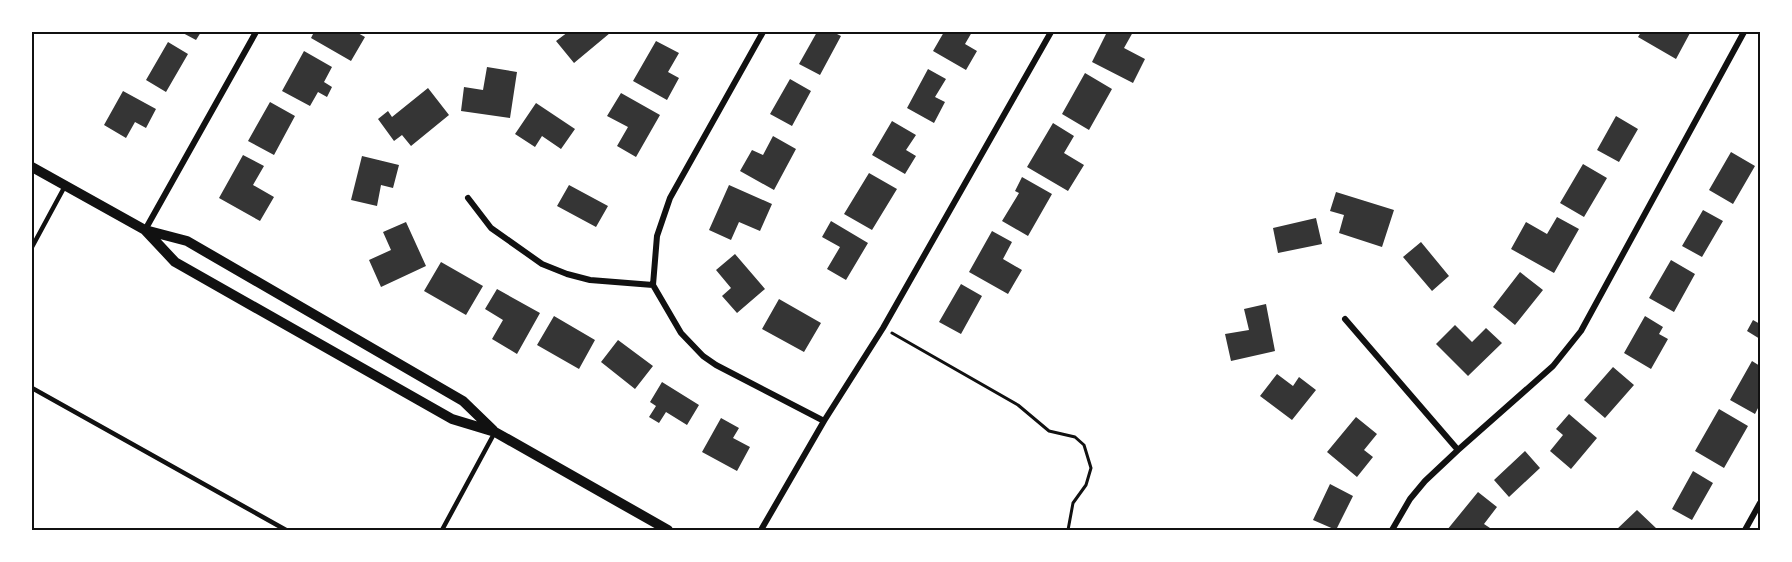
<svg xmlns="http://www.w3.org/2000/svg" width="1792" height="562" font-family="'Titillium Web',sans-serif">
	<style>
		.building { fill: #353535 }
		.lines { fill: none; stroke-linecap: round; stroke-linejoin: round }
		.path { stroke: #111; stroke-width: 3 }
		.service { stroke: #111; stroke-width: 4.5 }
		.minor { stroke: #111; stroke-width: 6 }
		.tertiary { stroke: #111; stroke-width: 10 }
		.neatline { fill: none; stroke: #111; stroke-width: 2 }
	</style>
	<rect width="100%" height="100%" fill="#fff"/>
	<path class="building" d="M181,32H201L196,40Z
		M314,32H356L365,37L351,61L311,38Z
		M568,32H608L610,33L574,63L556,41Z
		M817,32H833L841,36L820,75L799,64Z
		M944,32H972L965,44L977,51L966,70L933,51Z
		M1107,32H1133L1124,48L1145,59L1133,83L1092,62Z
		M1641,32H1687L1690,33L1676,59L1638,37Z
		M656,41L679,53L668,72L679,78L667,100L633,81Z
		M168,42L188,54L166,92L146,80Z
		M304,51L332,67L324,82L332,87L327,97L318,92L310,106L282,91Z
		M487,67L517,72L510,118L461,111L464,87L483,90Z
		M928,69L946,79L935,97L945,102L934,123L907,108Z
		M1085,73L1112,89L1089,130L1062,114Z
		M790,79L811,91L792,126L770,114Z
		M428,88L449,115L411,146L402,135L394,141L378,119L388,111L392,117Z
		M123,91L156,109L146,128L135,122L126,138L104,125Z
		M621,93L660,115L636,157L617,146L628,127L607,116Z
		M270,102L295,116L274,155L248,141Z
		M536,103L575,129L561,149L542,136L535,147L515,134Z
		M1616,116L1638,129L1619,162L1597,150Z
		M892,121L916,135L906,150L916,156L905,174L872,155Z
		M1053,123L1074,136L1064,153L1084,165L1068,191L1027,167Z
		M773,136L796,149L774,190L740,171L752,150L763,155Z
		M1731,152L1755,166L1733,204L1709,190Z
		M243,155L264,166L253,185L274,197L260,221L219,198Z
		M362,156L399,165L393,188L381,185L377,206L351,200Z
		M1583,164L1607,178L1584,217L1560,203Z
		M869,173L897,189L872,230L844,214Z
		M1022,177L1052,194L1028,236L1002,221L1019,193L1015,191Z
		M569,185L608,206L596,227L557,206Z
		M729,185L772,204L760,231L739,222L731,240L709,230Z
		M1336,192L1394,210L1382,247L1339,233L1344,215L1330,211Z
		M1703,210L1723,221L1702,257L1682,246Z
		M1557,217L1579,229L1554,273L1511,249L1526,222L1547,234Z
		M1316,218L1322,244L1278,253L1273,228Z
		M831,221L868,243L846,280L827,269L840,247L822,237Z
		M406,222L426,266L381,287L369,260L391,250L383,232Z
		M992,231L1012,242L1003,259L1022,270L1008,294L969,272Z
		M1421,242L1449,276L1432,291L1403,257Z
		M735,254L765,289L737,313L722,296L731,288L716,270Z
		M1671,260L1695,274L1674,312L1649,298Z
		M441,262L483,286L466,315L424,291Z
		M1520,272L1543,290L1515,325L1493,307Z
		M961,284L982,296L961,334L939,322Z
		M497,289L540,313L517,354L492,339L503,320L485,309Z
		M779,299L821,323L804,352L762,329Z
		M1266,304L1275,351L1231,361L1225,334L1249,330L1244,309Z
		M554,316L595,340L579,369L537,345Z
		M1645,316L1663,327L1659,334L1668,339L1651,369L1624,353Z
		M1753,320L1760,324V339L1747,331Z
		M1455,325L1472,342L1486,328L1502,343L1468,376L1436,344Z
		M618,340L653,366L635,389L601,362Z
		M1752,361L1760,366V404L1755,414L1730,400Z
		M1613,367L1634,385L1605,418L1584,400Z
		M1277,374L1293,386L1299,377L1316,390L1292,420L1260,396Z
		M662,382L699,405L687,425L666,412L659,423L649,417L656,406L650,402Z
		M1719,409L1748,426L1724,468L1695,451Z
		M1569,414L1597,438L1571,469L1550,451L1563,435L1556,429Z
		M1356,417L1377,434L1364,450L1373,457L1357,477L1327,452Z
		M721,418L739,428L733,438L750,447L737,471L702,452Z
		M1525,451L1540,468L1509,497L1494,480Z
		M1693,471L1713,483L1692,520L1672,509Z
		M1330,484L1353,496L1336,530L1313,520Z
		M1478,492L1497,507L1484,524L1493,530H1447Z
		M1637,510L1657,529L1656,530H1616Z"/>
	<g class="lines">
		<path class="path" d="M892,333L1018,405L1049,431L1075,437L1084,445L1091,468L1086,485L1073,503L1068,530"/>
		<path class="service" d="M32,247L65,186
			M32,388L286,530
			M442,530L495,432"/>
		<path class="minor" d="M763,32L670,198L657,236L653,285L681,333L703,356L716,365L824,421
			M468,198L491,228L542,264L567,274L590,280L653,285
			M145,230L256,32
			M1345,319L1458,450
			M761,530L824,421L883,328L1051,32
			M1392,530L1410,499L1425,481L1458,450L1553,366L1581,331L1744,32
			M1745,530L1760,503"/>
		<path class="tertiary" d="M32,167L145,230L187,241L463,401L493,430
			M145,230L175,262L452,419L495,432L668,530"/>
	</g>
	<rect width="1792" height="562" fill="none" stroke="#ffffff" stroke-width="66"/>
	<rect x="33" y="33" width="1726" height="496" class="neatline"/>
</svg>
